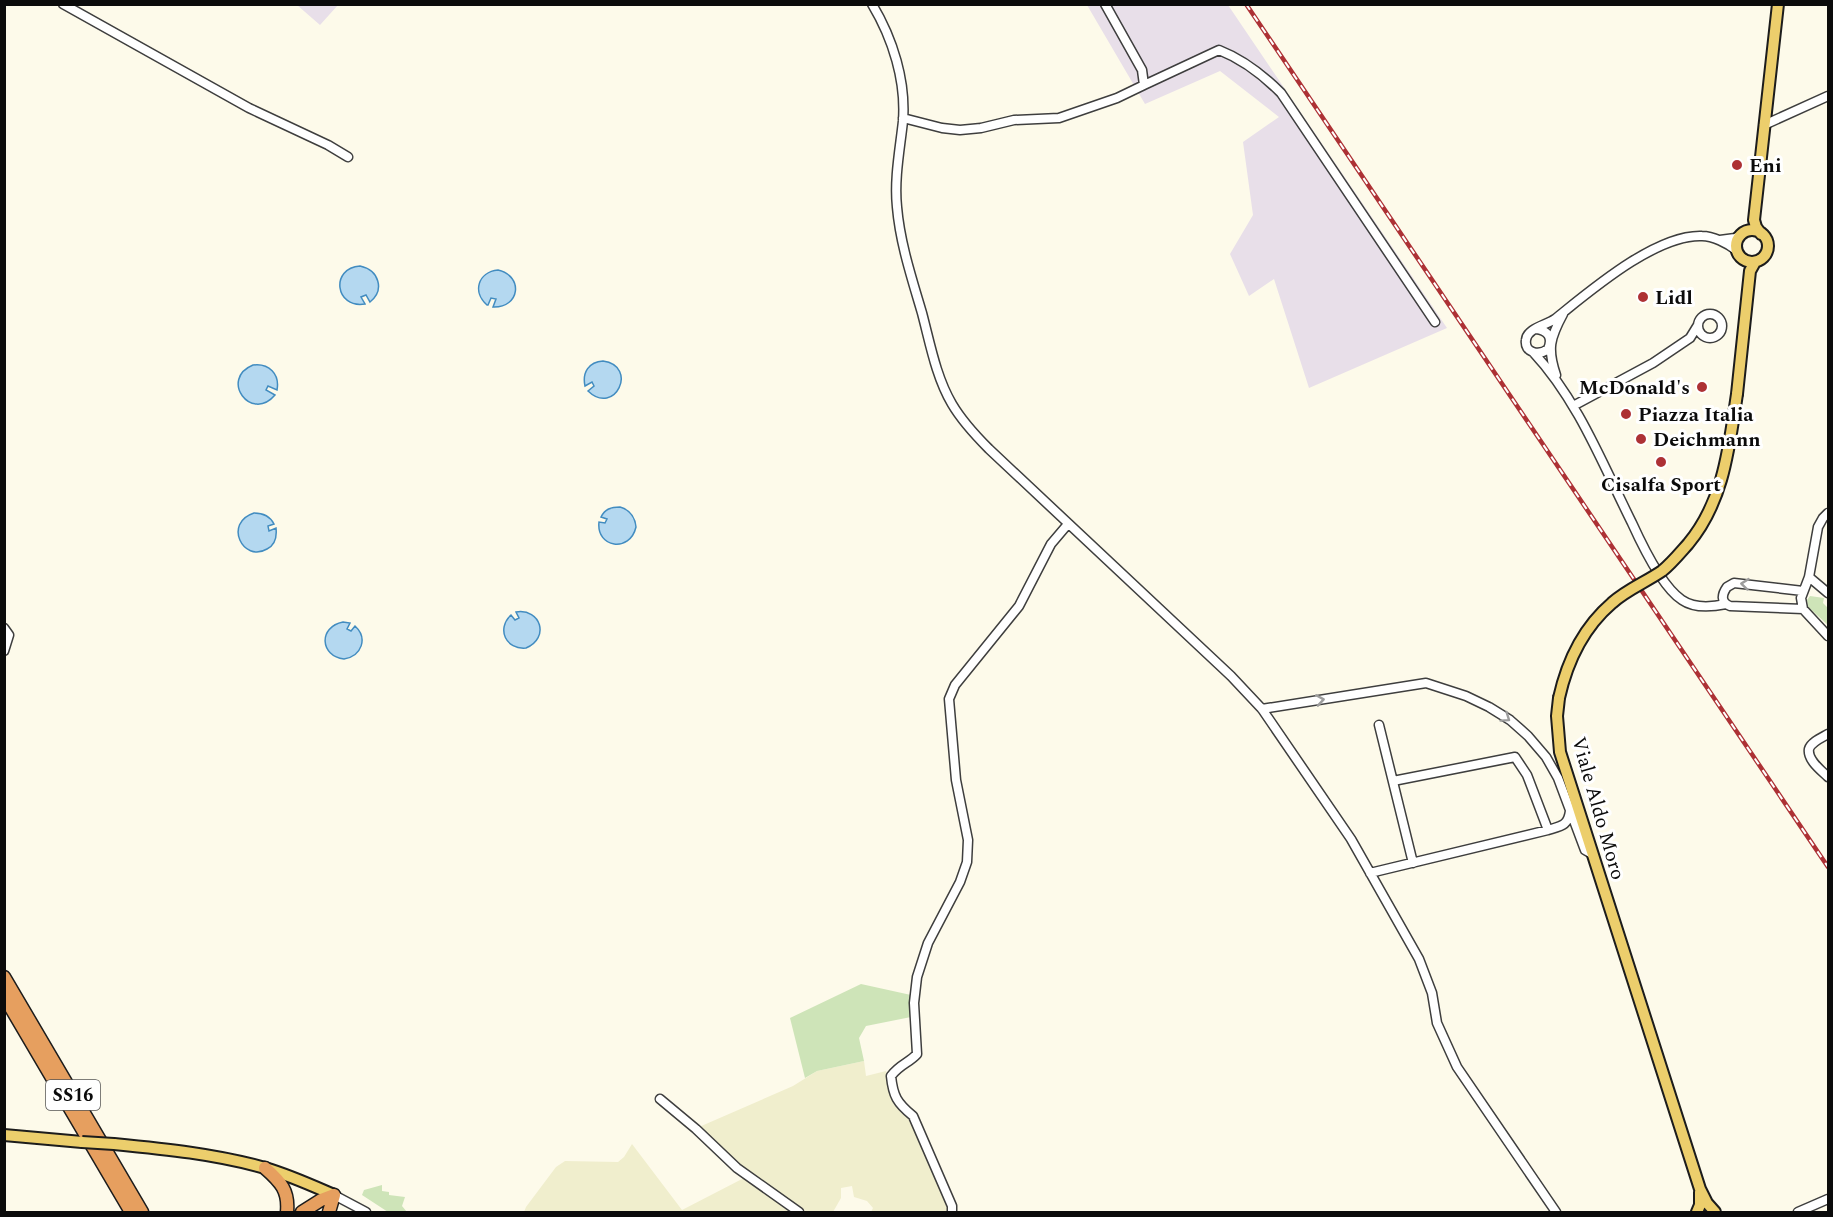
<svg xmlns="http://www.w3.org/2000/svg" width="1833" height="1217" font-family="Spectral,serif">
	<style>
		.industrial { fill: #e8dfe9 }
		.farmland { fill: #f0eecd }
		.green { fill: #cee4b8 }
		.water { fill: #b4d8f0; stroke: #428cc0; stroke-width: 1.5 }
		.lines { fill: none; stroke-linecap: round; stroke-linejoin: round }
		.minor-casing { stroke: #3e3e3e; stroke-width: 11 }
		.major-casing { stroke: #1c1c1c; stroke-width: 14 }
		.highway-casing { stroke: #1c1c1c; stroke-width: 15 }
		.minor { stroke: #fff; stroke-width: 8 }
		.major { stroke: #ecce6c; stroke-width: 10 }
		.highway { stroke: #e69f5f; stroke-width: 12 }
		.rail-casing { stroke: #ad3135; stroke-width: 4.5 }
		.rail { stroke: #fff; stroke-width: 2; stroke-dasharray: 7; stroke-linecap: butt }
		.major-bridge-casing { stroke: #1c1c1c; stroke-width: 14; stroke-linecap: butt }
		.major-bridge { stroke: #ecce6c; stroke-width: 10 }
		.oneway { stroke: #9d9d9d }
		.poi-dot { fill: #ad3135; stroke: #fff; stroke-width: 2 }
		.labels { text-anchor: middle; stroke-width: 6; stroke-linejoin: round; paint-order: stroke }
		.shield { fill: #fff; stroke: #545454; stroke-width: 1.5 }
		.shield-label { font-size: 18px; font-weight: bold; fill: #0b0b0b }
		.poi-label { font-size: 20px; font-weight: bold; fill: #0b0b0b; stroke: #fff; text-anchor: start }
		.street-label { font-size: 20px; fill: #0b0b0b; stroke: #fff }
	</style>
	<rect width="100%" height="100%" fill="#fdfaea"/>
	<path class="industrial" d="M297,5H338L320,25Z
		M1087,5H1228L1447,328L1309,388L1274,279L1249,296L1230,254L1253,215L1243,142L1279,117L1220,71L1145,104Z"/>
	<path class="farmland" d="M864,1061L866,1076L886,1071L894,1105L911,1120L949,1212H871L873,1208L867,1201L854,1197L852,1186L841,1188V1198L833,1212H807L796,1204L738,1166L699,1127L793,1086L817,1071Z
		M632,1144L682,1210L744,1178L794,1212H524L526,1207L556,1167L565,1161L618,1162L624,1157Z"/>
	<path class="green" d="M1810,596L1824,598L1823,603L1828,608V625L1808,607L1807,600Z
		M861,984L911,995V1017L866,1026L859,1038L864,1061L817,1071L805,1078L790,1018Z
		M382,1185V1191L389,1192V1195L405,1197L402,1206L407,1212H388L362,1195L364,1190Z"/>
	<path class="water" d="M360,266C379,270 385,290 370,302L366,295L361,297L365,304C335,309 330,268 360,266Z
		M498,270C524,276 520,308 493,307L496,299L491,298L488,305H487C472,292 478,272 498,270Z
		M603,361C639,366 615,417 588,391L594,386L592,382L585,386C582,372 589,362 603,361Z
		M253,365C269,363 280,374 277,390L268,386L266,390L275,395C251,423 219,379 253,365Z
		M620,507C630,510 635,517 636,527C630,553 596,548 599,522L605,523L607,519L601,517C605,509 611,507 620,507Z
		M254,513C263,513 270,516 274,524L268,526L269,531L276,528C277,537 275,545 267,549C243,563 223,523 254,513Z
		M516,612C541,608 550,638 526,648C506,650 496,629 511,615L515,620L519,618Z
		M343,622L350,623L347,629L351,631L355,626C368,638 362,656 344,659C320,656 318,627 343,622Z"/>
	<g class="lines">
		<g class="minor-casing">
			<path id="minor" d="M63,4L249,108L328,145L348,157
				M872,4C893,39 906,81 903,121C900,149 894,179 897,207C900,243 912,279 922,313C930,343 936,377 952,404C962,421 975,435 989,449L1231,676L1262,709L1351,839L1419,959L1432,993L1437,1023L1457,1067L1556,1212
				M1144,85L1219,50C1242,59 1264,76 1281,93L1435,322
				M903,118L942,128L960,130L981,128L1014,120L1059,118L1117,98L1144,85L1142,70L1105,4
				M1764,125L1828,96
				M1720,240L1735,238L1741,235
				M1698 326a12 12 0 1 1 24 0a12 12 0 1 1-24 0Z
				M1536,329C1548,330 1553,338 1548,349C1539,356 1524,353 1526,340C1527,328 1547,325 1555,319C1590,291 1656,234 1702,236C1713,236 1727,243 1736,250
				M1533,352C1578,400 1603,465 1632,523C1642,545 1662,587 1682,600C1695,609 1712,607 1726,604
				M1556,375C1547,349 1550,338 1563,314
				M1573,406L1653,363L1690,338L1698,325
				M1809,577L1828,593
				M1803,591L1734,583L1727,587C1722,594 1720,602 1730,606L1803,609L1828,636
				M1803,609L1801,598L1809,577L1818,527L1823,518L1828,513
				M4,628L9,635L4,651
				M1262,709L1426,683L1466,696L1489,707L1510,720L1528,736L1546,757L1558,778L1585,850L1592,854
				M1379,725L1413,863
				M1828,734C1823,737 1811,742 1809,749C1807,760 1822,771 1828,777
				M1393,781L1515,757L1527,775L1548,830
				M1370,873L1548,830C1561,826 1568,826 1570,811
				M660,1099L696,1129L737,1168L799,1212
				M334,1195L366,1212
				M952,1212V1206L913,1116C897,1103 893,1096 891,1076C900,1064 909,1063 917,1054L914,1003L917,977L928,943L960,882L967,862L968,840L956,780L949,699L955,685L1019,606L1051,544L1068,524
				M1798,1212L1828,1199"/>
		</g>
		<g class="major-casing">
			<path id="major" d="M1736 246a16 16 0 1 1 32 0a16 16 0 1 1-32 0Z
				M1761,234L1756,227L1754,220L1778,4
				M1737,394L1750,271L1755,262
				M1559,698L1557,716L1560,752L1700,1189L1707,1203L1715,1212
				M4,1135L82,1142
				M114,1144C165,1149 216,1154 265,1168C289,1175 311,1185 334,1195
				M1697,1212L1700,1205V1192"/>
		</g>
		<g class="highway-casing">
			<path id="highway" d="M4,977L142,1212
				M4,996L131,1212
				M265,1168C281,1182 289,1191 287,1212
				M302,1212L321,1200L334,1195
				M329,1212L334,1195"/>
		</g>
		<use href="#minor" class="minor"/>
		<use href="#major" class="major"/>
		<use href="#highway" class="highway"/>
		<g class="rail-casing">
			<path id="rail" d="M1246,4L1828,867"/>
		</g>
		<use href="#rail" class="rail"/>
		<g class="major-bridge-casing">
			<path id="major-bridge" d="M1559,698C1567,662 1584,627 1612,603C1626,590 1646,582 1662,571C1671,564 1680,553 1688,544C1724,501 1729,447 1737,394
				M82,1142L114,1144"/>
		</g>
		<use href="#major-bridge" class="major-bridge"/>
	</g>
	<defs><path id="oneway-chevron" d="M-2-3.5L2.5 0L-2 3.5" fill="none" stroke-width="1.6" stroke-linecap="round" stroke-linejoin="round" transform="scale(1.5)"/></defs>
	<g class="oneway">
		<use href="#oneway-chevron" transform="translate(1745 584) rotate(-174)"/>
		<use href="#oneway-chevron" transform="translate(1320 700) rotate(-9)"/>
		<use href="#oneway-chevron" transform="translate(1506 718) rotate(35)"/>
	</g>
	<g class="poi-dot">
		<circle cx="1737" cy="165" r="6"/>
		<circle cx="1643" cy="297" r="6"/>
		<circle cx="1702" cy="387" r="6"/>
		<circle cx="1626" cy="414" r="6"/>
		<circle cx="1641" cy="439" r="6"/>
		<circle cx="1661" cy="462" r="6"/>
	</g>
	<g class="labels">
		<rect class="shield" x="46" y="1080" width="54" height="30" rx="4.5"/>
		<g class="shield-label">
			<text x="73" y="1101">SS16</text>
		</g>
		<g class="poi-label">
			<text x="1749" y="172">Eni</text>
			<text x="1655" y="304">Lidl</text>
			<text x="1690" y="394" text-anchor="end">McDonald's</text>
			<text x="1638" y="421">Piazza Italia</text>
			<text x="1653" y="446">Deichmann</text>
			<text x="1661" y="491" text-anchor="middle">Cisalfa Sport</text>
		</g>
		<g class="street-label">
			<text transform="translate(1599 808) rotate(74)" y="7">Viale Aldo Moro</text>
		</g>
	</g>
	<rect width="1833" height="1217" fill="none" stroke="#0b0b0b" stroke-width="12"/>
</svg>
